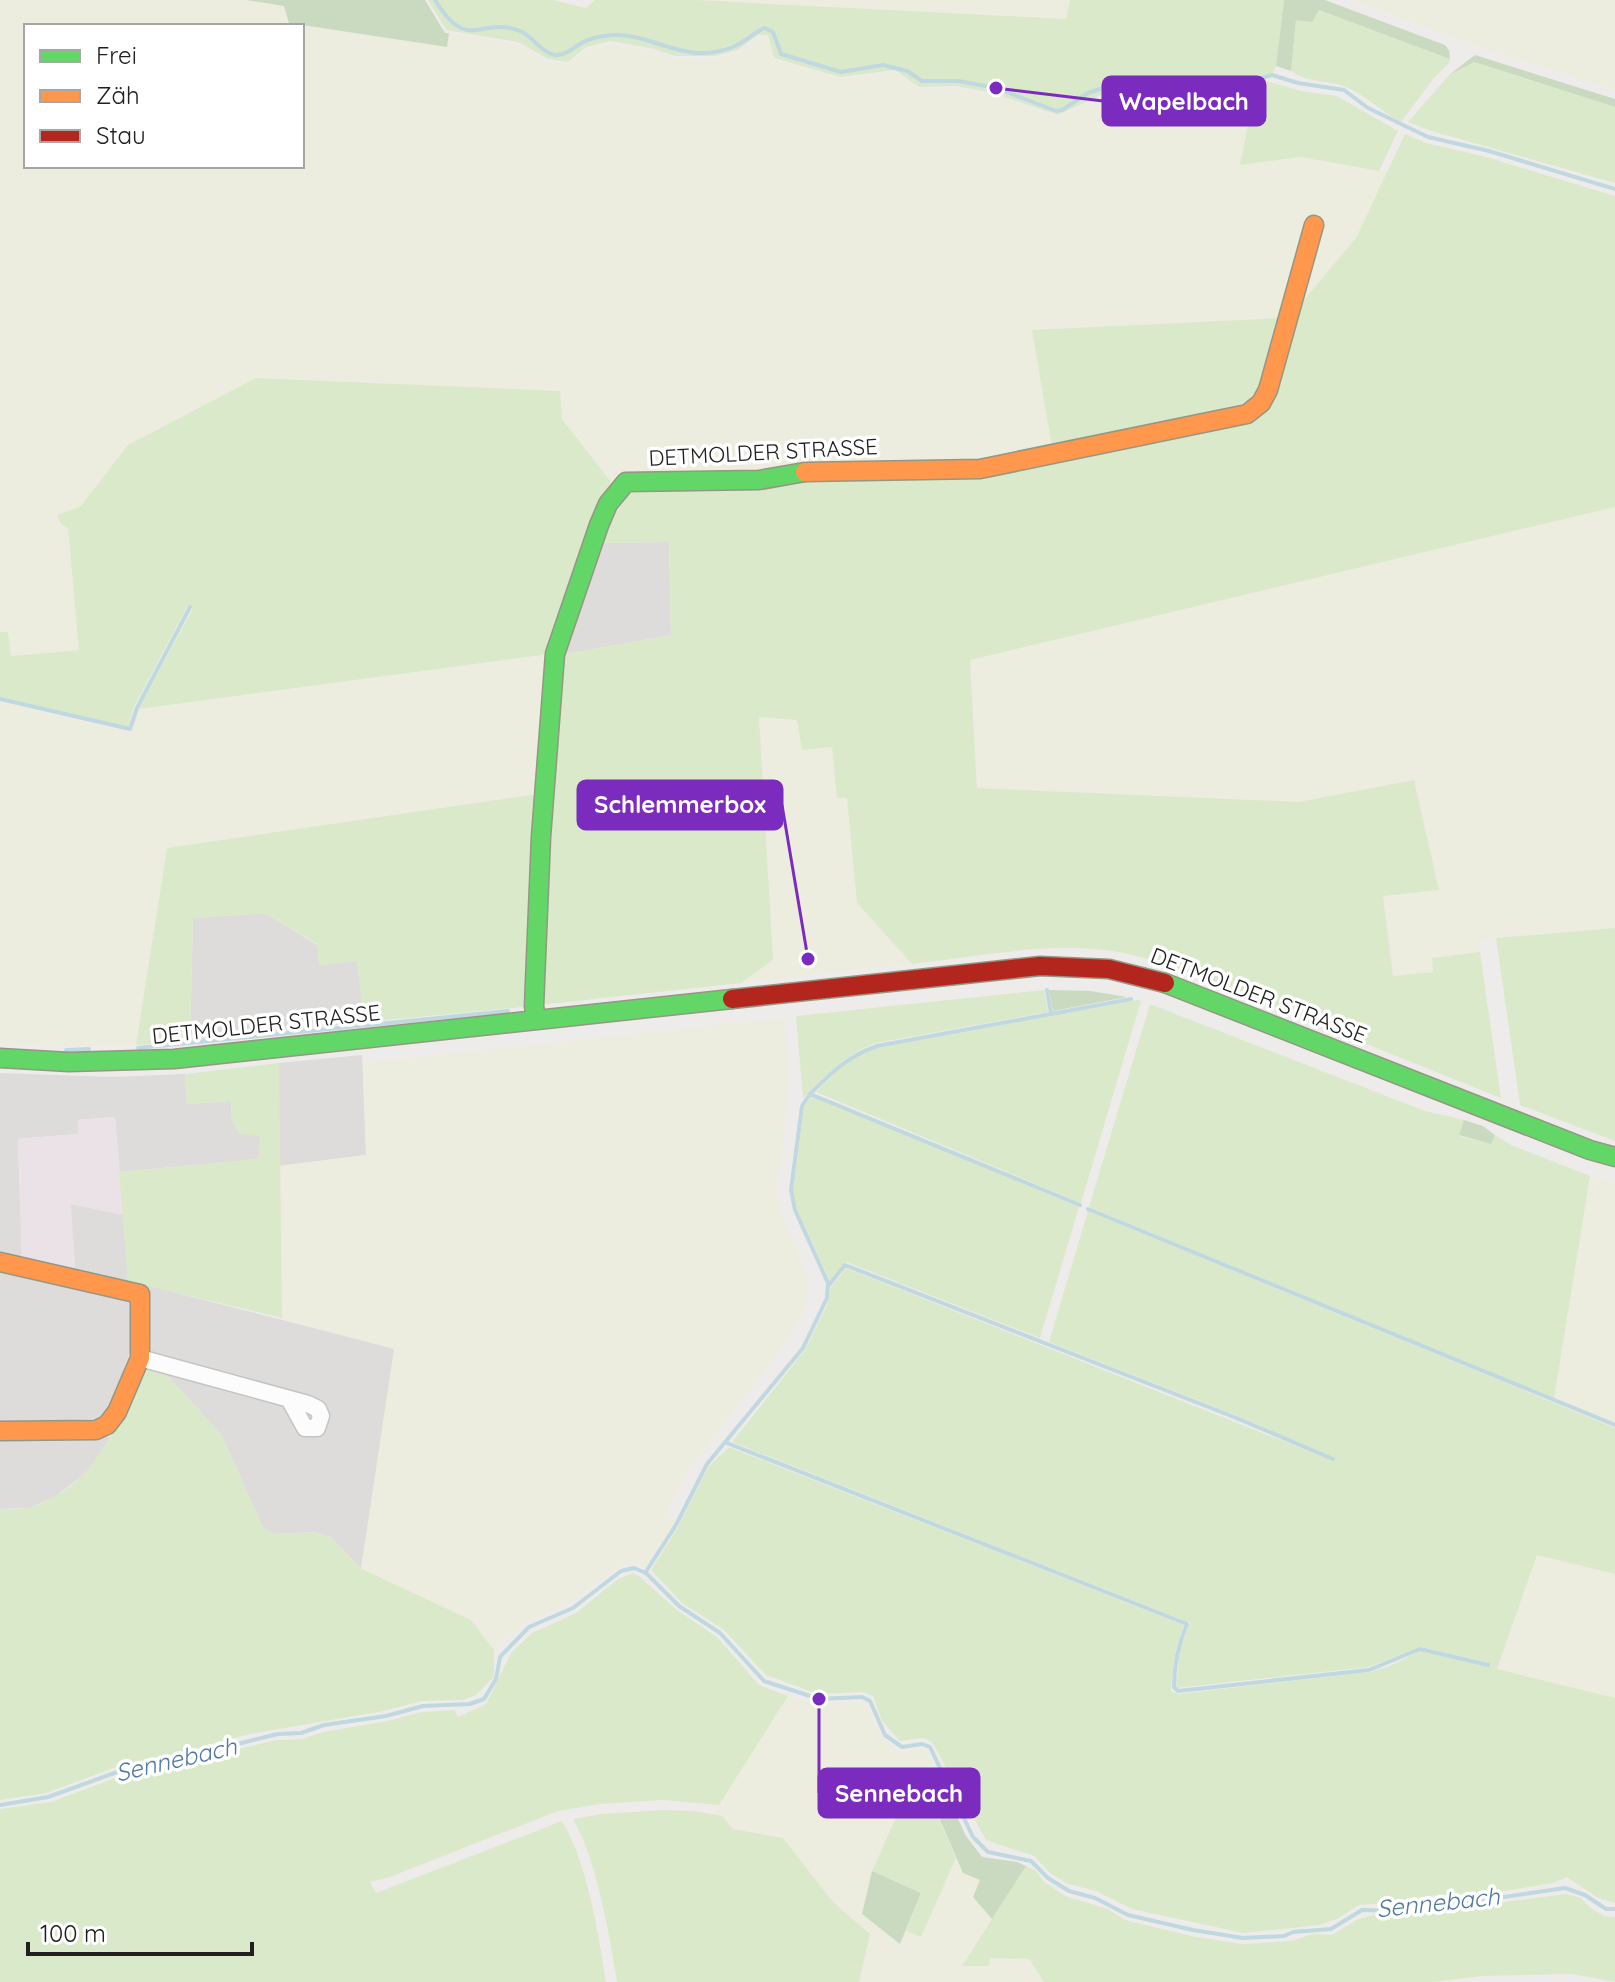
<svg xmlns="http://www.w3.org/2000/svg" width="1615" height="1982" font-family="Quicksand,sans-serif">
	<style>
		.residential { fill: #dddcdb }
		.industrial { fill: #ebe2e8 }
		.farmland { fill: #ecedde; fill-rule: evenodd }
		.grass { fill: #dbe9cb }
		.forest { fill: #cadac1 }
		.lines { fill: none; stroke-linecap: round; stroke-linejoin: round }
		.stream { stroke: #c0d8df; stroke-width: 4 }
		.street-casing { stroke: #c5c4c4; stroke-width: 19 }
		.fast-casing { stroke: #959683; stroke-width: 21 }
		.slow-casing { stroke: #959683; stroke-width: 21 }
		.jam-casing { stroke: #959683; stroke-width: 21 }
		.street { stroke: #fcfcfc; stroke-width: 16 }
		.fast { stroke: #63d668; stroke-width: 18 }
		.slow { stroke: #ff974d; stroke-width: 18 }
		.jam { stroke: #b3261e; stroke-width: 18 }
		.labels { text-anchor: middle; stroke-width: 7; stroke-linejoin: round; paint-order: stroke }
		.street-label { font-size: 22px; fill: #202020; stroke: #fff }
		.water-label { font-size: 24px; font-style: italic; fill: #5078a2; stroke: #fff }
		.leader { fill: none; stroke: #7b2cbf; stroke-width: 3 }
		.callout-dot { fill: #7b2cbf; stroke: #fff; stroke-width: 3 }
		.callout { fill: #7b2cbf; stroke: #7b2cbf; stroke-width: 3 }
		.callout-label { font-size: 24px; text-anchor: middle; font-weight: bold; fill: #fff }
	</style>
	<rect width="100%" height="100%" fill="#eeecea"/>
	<path class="residential" d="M669,542L671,635L561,655L598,543Z
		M265,913L317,945L357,961L365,1022L190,1041L193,918Z
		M362,1055L366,1155L279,1166V1063Z
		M0,1073L114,1077L185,1074L187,1104L231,1101L232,1121L260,1136L259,1159L119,1172L115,1117L78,1120L79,1134L18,1139L22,1259L0,1254Z
		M70,1204L124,1215L128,1281L75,1270Z
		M0,1268L131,1299L134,1341L106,1418L0,1424Z
		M146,1285L395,1349L361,1569L331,1537L314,1532L275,1534L263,1528L221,1434L162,1370L158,1355L151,1352Z
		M111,1437L89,1470L55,1497L29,1508L0,1509V1442L6,1438Z"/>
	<path class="industrial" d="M115,1117L124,1215L71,1204L75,1270L22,1259L18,1139L78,1134V1120Z"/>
	<path class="farmland" d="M0,0H246L284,6L446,47L449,33L517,44L547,62L568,64L587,50L610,44L654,52L675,59H714L740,53L759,38L767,36L773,59L839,79L895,72L918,89H956L992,95L1058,118L1110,93H1155L1205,118L1227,114L1254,95L1240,165L1301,157L1388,172L1356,238L1298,307L1283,318L1032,330L1052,448L980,463L611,482L562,419L403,383L256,378L128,445L80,507L57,515L68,528L79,650L10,656L8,632H0ZM26,26H302V166H26Z
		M696,0H1070L1066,19Z
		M1351,0H1615V90L1486,49Z
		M1615,507V928L1479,939L1480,952L1432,958L1433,972L1393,977L1383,896L1438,890L1414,781L1299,802L977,788L970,659Z
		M550,654L538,794L167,848L136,1045L48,1046L0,1042V702L131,733L139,709Z
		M759,717L798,720L832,747L837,797H847L857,903L912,964L741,983L773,960Z
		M785,1018L788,1072L785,1128L776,1190L781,1213L808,1277L809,1289L804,1312L778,1353L693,1463L665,1514L676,1520L646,1566L634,1562L621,1565L568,1604L526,1622L494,1650L471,1620L361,1569L394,1349L282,1318L279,1166L366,1155L363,1063Z
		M1590,1176L1615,1183V1422L1554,1399Z
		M1537,1555L1615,1574V1698L1497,1670Z
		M788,1696L814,1704L866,1703L881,1738L900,1752L921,1749L928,1753L935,1770L921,1800L933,1806L930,1815L902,1802L872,1871L862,1914L900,1944L906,1931L921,1937L956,1858L963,1873L980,1880L973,1897L992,1919L963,1966H989V1958L1029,1959L1044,1982H859L869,1934L833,1902L783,1838L733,1829L722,1816L713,1814Z"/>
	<path class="grass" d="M428,0H553L586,8L595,0H696L1066,19L1070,0H1284L1276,66L1271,77L1267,78L1251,96L1226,112L1206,115L1155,90L1109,91L1058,115L992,93L956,86L919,87L895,70L840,77L774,58L768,35H758L738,50L714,56H675L654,49L610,41L586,47L568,62L548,59L518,42L446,30Z
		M1319,10L1450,59L1449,63L1433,79L1401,122C1382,112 1365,95 1346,87C1327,80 1308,83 1291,71L1296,19Z
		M1473,62L1615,107V183L1431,131L1408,122L1449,75Z
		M1267,81L1301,91L1337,96L1398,131L1379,171L1301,157L1240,165L1254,95Z
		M1405,134L1426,143L1486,157L1615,196V507L970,660L977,788L1299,802L1414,780L1439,890L1383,896L1393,976L1433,972L1432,958L1480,952L1501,1098L1174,967C1151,960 1127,952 1103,950C1040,943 974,957 912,964L857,903L847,798H837L832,747L802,750L797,720L759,717L773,960L741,983L540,1005L561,655L671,635L669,542L598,543L631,489L815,476L958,477L1248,419L1298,307L1356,238Z
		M1283,318L1257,400L1052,448L1032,330Z
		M256,378L560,391L562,419L611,482L550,654L139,709L193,608L188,605L134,707L128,727L0,697V632H8L11,656L79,650L68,528L61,524L57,515L80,507L128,445Z
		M538,794L523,1007L365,1022L357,961L319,966L317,944L265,913L193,918L190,1041L136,1045L167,848Z
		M1615,928V1141L1520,1105L1496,938Z
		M1044,990L1048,1012L876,1043C845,1054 826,1075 803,1098L796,1016Z
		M1137,1000L1141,1001L1081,1203L816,1092C835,1073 850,1057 877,1048Z
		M1150,1004L1425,1111L1464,1120L1459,1136L1491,1144L1495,1135L1511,1145L1590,1176L1554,1399L1089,1207Z
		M279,1063L282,1318L128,1281L119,1172L258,1159L260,1136L239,1134L232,1121L231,1101L187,1104L185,1074Z
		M812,1095L1079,1207L1040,1338L846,1262L830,1281L797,1210L793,1190L804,1107Z
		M1088,1211L1615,1428V1574L1537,1555L1497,1669L1615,1698V1903L1598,1898L1567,1877L1553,1883L1487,1894L1427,1896L1409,1902L1359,1905L1339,1918L1320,1925L1243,1933L1132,1909L1096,1891L1068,1884L1050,1873L1034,1856L986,1840L932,1742L923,1738L900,1741L882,1721L873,1696L863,1692L818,1694L766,1675L723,1629L682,1603L651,1570L678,1527L709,1466L729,1447L1184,1625C1175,1647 1172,1667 1171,1691L1178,1694L1370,1672L1390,1666L1420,1651L1488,1667L1489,1663L1421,1647L1369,1667L1176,1688L1180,1649L1190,1623L732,1442L805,1350L827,1305L831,1287L846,1268L1331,1460L1334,1458L1235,1415L1049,1342Z
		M149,1368L162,1370L221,1434L263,1528L275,1534L315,1532L331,1537L362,1569L471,1620L494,1650V1677L476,1695L463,1700L422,1701L384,1711L250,1734L203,1746L170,1760L155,1758L119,1766L46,1793L0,1800V1509C10,1509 22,1510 31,1507C77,1494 106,1451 124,1410C131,1395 136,1377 149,1368Z
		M633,1573L640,1577L678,1611L717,1637L759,1685L788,1696L719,1805L663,1800L600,1804L558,1811L390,1877L370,1882L376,1893L562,1821C588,1865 598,1931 606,1982H0V1809L51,1802L123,1775L155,1769H175L204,1757L277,1740L302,1739L323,1732L387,1721L422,1712L454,1710L458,1717L486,1704L511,1653L532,1633L576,1613L618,1579Z
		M903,1802L929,1814L933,1806L956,1858L921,1937L906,1931L921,1893L872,1871Z
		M662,1810L694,1811L722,1816L733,1829L783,1838L833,1902L870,1934L859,1982H617C609,1933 597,1861 573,1819L601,1814Z
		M1026,1866L1036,1871L1043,1881L1065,1896L1108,1909L1125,1920L1191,1936L1242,1944L1291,1941L1313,1934L1332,1935L1356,1920L1376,1914L1397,1916L1430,1906H1474L1566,1894L1581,1898L1592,1909L1604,1916L1615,1917V1982L1572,1974L1482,1976L1432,1982H1044L1029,1959L990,1958L989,1966H962Z"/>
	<path class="forest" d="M246,0H425L445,33H449L447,47L289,23L284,6Z
		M1284,0H1325L1445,45L1449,50L1450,59L1319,10L1312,22L1296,20L1291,71L1276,66Z
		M1475,55L1615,99V107L1474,62L1449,75Z
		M1049,990L1091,991L1127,997L1053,1011Z
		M1464,1120L1483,1126L1495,1135L1491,1144L1459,1135Z
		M935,1770L966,1836L982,1857L1017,1862L1026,1866L992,1919L973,1897L980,1880L963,1873L934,1806L921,1800Z
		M872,1871L921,1893L900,1944L862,1914Z"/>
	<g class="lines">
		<path class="stream" d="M435,0C469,55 480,15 520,31C533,36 541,53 555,55C568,56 576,44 588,40C594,37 605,36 612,35C653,33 684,66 733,47C744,43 753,33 764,28L773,32L781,54L841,72L883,65L907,71L922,81H958L996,88L1056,111L1062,110L1088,93L1106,87L1132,85L1156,87L1207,111L1225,110L1253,89L1262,78L1272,75L1298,83L1344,90L1368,108L1428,137L1489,151L1615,189
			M0,699L130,729L137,708L190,607
			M1051,1014L1131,999
			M138,1048L508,1011
			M66,1050L89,1049
			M810,1094C831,1073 848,1056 877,1046L1051,1014L1047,990
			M1088,1209L1615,1425
			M829,1285L845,1265L1234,1417L1333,1459
			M727,1443L1187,1624C1178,1645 1174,1664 1174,1687L1178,1691L1369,1670L1420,1649L1488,1665
			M645,1573L676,1525L707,1464L803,1348L827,1298L828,1283L795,1210L791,1190L802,1106L810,1094L1080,1205
			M0,1805L48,1797L120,1771L155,1763H175L197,1754L278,1734L301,1733L324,1725L386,1716L423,1706L470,1704L484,1699L496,1679L500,1657L529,1627L573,1608L621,1571L634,1568L646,1573L679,1606L720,1633L764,1681L819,1699L862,1697L870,1701L885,1735L902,1747L922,1744L930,1747L973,1837L988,1852L1031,1861L1048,1878L1069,1891L1095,1898L1128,1915L1193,1930L1243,1938L1284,1936L1293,1932L1331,1929L1362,1910L1398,1911L1429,1901H1477L1565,1888L1585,1895L1606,1909H1615"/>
		<g class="street-casing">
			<path id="street" d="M140,1358L308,1404L318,1409L321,1416L317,1428H305L289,1399"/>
		</g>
		<g class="fast-casing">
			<path id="fast" d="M1165,983L1590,1150L1615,1157
				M536,1019L534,1006L541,837L555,654L599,525L608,504L626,482L759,480L805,472
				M0,1058L69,1062L174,1059L732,999"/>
		</g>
		<g class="slow-casing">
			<path id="slow" d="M805,472L980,469L1247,414L1261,403L1268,390L1314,225
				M0,1262L140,1294V1358L117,1412L107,1425L96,1430L0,1431"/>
		</g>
		<g class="jam-casing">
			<path id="jam" d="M732,999L1040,966L1109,969L1165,983"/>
		</g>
		<use href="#street" class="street"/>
		<use href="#fast" class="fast"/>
		<use href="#slow" class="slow"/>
		<use href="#jam" class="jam"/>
	</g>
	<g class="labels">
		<g class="street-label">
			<text transform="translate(763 452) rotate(-3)" y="8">DETMOLDER STRASSE</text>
			<text transform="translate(1259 995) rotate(21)" y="8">DETMOLDER STRASSE</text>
			<text transform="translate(266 1024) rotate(-6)" y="8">DETMOLDER STRASSE</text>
		</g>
		<g class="water-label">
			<text transform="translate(176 1760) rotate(-13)" y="8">Sennebach</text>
			<text transform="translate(1438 1903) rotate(-6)" y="8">Sennebach</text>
		</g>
	</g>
	<path class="leader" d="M996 88L1103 101M808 959L782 805M819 1699L819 1793"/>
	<g class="callout-dot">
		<circle cx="996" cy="88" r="8"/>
		<circle cx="808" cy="959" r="8"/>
		<circle cx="819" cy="1699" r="8"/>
	</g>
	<g class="callout">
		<rect x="1103" y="77" width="162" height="48" rx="8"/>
		<rect x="578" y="781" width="204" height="48" rx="8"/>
		<rect x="819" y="1769" width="160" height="48" rx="8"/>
	</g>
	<g class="callout-label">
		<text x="1184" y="110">Wapelbach</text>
		<text x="680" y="813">Schlemmerbox</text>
		<text x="899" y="1802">Sennebach</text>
	</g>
	<rect x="24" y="24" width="280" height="144" fill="#ffffff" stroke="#a6a6a6" stroke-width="2"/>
	<rect x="40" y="50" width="40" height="12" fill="#63d668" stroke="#a6a6a6" stroke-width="2"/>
	<text x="96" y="64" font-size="24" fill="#202020">Frei</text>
	<rect x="40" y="90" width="40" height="12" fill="#ff974d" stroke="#a6a6a6" stroke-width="2"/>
	<text x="96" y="104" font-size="24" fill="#202020">Zäh</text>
	<rect x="40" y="130" width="40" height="12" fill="#b3261e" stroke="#a6a6a6" stroke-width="2"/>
	<text x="96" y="144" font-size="24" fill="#202020">Stau</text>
	<path d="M28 1942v12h224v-12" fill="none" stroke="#202020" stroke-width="4"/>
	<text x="40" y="1942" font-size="24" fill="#202020" stroke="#ffffff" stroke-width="6" paint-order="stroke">100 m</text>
</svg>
